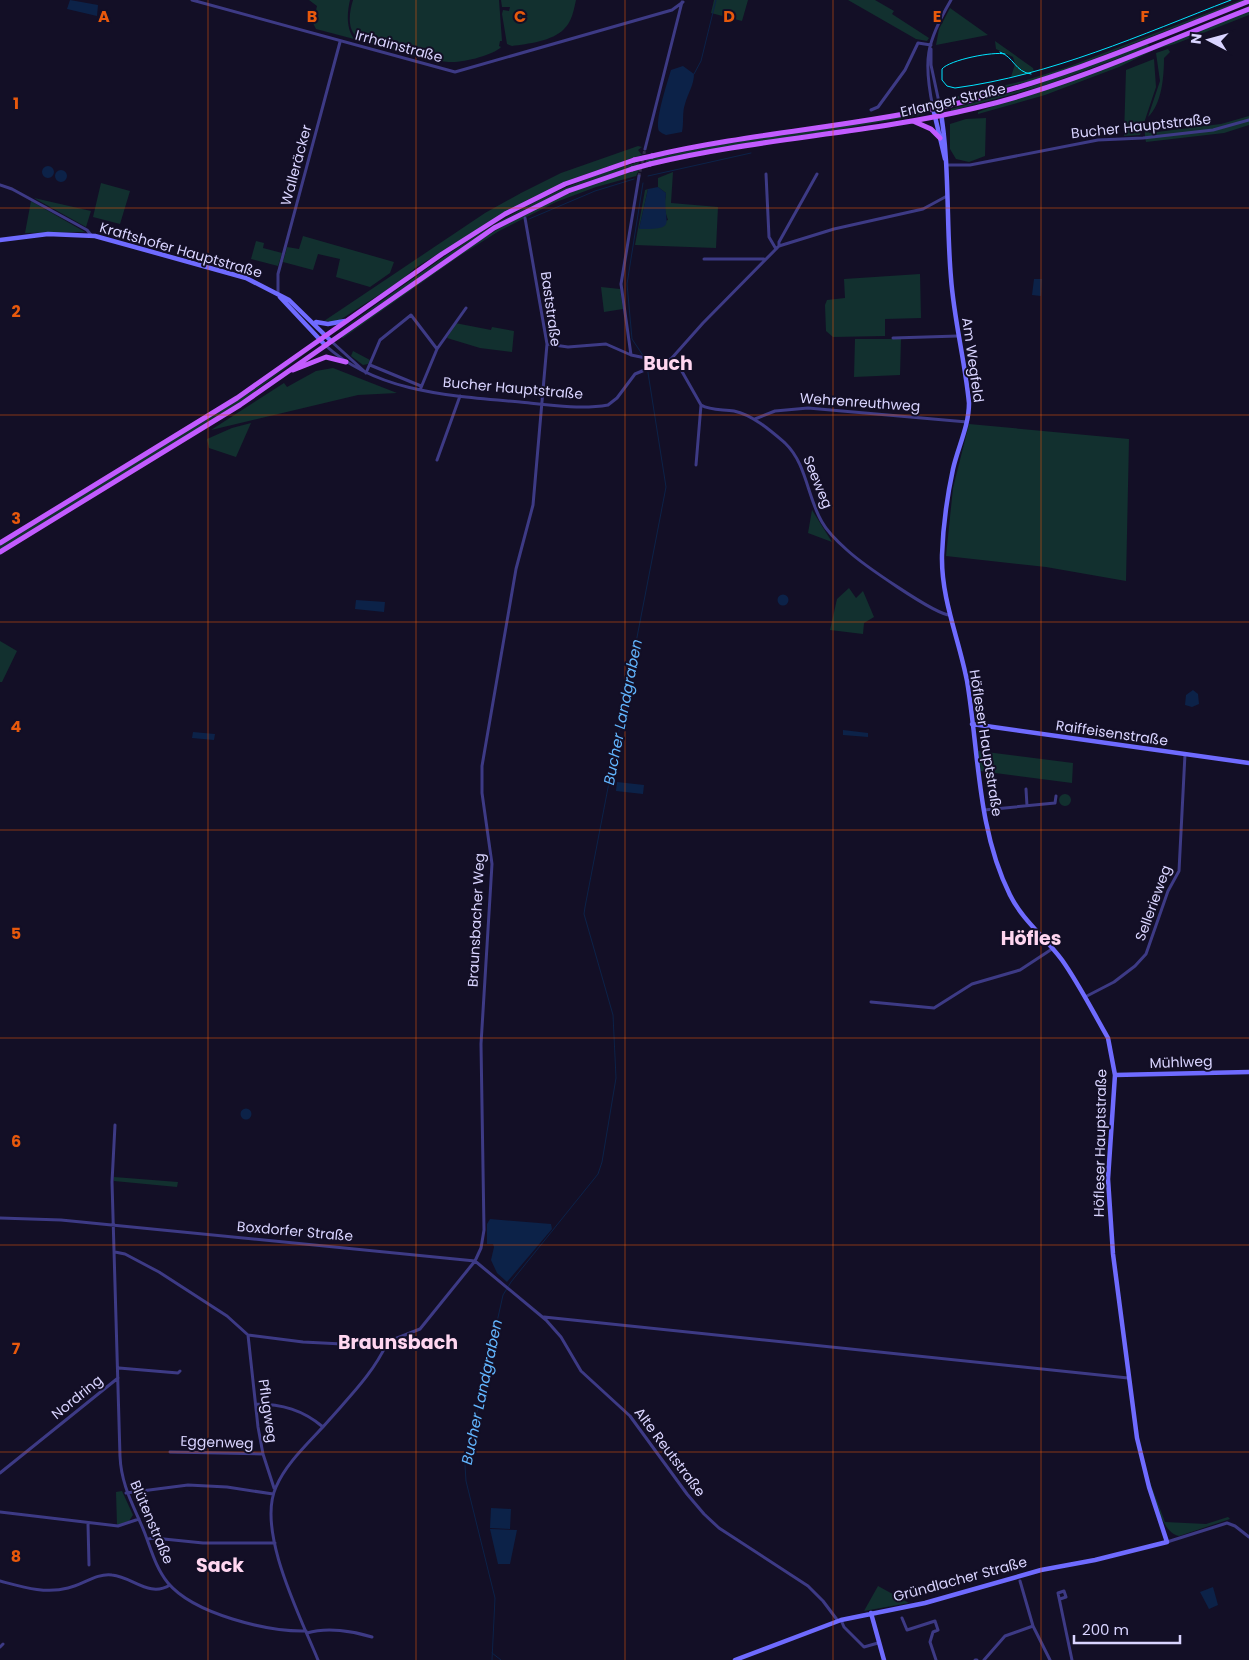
<svg xmlns="http://www.w3.org/2000/svg" width="1249" height="1660" font-family="Poppins,sans-serif">
	<style>
		.green { fill: #12302f }
		.water { fill: #0c2248 }
		.lines { fill: none; stroke-linecap: round; stroke-linejoin: round }
		.stream { stroke: #0c2248; stroke-width: 1 }
		.street-tunnel { stroke: #312d47; stroke-width: 3; stroke-dasharray: 3 1.5; stroke-linecap: butt }
		.street { stroke: #3d3a85; stroke-width: 3 }
		.secondary { stroke: #6f6bff; stroke-width: 4.5 }
		.primary { stroke: #c25bff; stroke-width: 5 }
		.tram { stroke: #00e5ff; stroke-width: 1 }
		.primary-bridge { stroke: #c25bff; stroke-width: 5 }
		.grid { fill: none; stroke: #e8590c; stroke-width: 1; stroke-opacity: 0.55 }
		.labels { text-anchor: middle; stroke-width: 4; stroke-linejoin: round; paint-order: stroke }
		.street-label { font-size: 14px; fill: #d9d4ff; stroke: #130f26 }
		.water-label { font-size: 15px; font-style: italic; fill: #62b6ff; stroke: #130f26 }
		.district-label { font-size: 19px; font-weight: bold; fill: #ffd6f0; stroke: #130f26 }
		.grid-label { font-size: 16px; text-anchor: middle; font-weight: bold; fill: #e8590c; stroke: #130f26; stroke-width: 4; stroke-linejoin: round; paint-order: stroke }
	</style>
	<rect width="100%" height="100%" fill="#130f26"/>
	<path class="green" d="M309,0H350C347,13 346,28 354,39L316,29L313,23L317,6Z
		M353,0H499L502,41H500L499,46L501,47C494,55 462,63 450,62C436,62 361,44 354,34C347,25 350,10 353,0Z
		M501,0H576C574,9 572,22 564,29C553,41 527,44 512,46L507,44L502,14L503,10L509,11L510,7H502Z
		M714,0H748L742,21L711,13Z
		M848,0H875L894,11L892,14L929,38L927,41L916,39Z
		M1241,0H1246L1047,77L949,101V98L1023,81L1065,68Z
		M950,8L988,35L936,45L939,29Z
		M1249,11V15L1175,44L1156,49L1119,67L1045,95L978,114V112Z
		M995,41L1033,68L1034,72L1011,77L1015,64L1013,57L996,49Z
		M1148,44L1149,47L1043,86L951,111V109L1024,89Z
		M1168,49L1170,52L1164,58C1164,76 1162,104 1148,117L1160,81L1156,53Z
		M1154,59L1156,87L1140,135L1124,136L1126,70Z
		M925,112L926,114L646,163V160L653,158L728,143Z
		M1249,116V125L1224,133L1146,142C1144,134 1144,126 1150,120L1149,133L1221,124Z
		M986,118L985,156L969,162L956,159L950,149V124L966,119Z
		M638,146L642,147L638,150L642,155L572,179L525,201L415,268L402,280L340,320L329,323V321H324L485,213L521,193L561,173Z
		M639,162L638,165L574,186L510,217L337,333C436,263 519,194 639,162Z
		M639,170L636,176L596,187L556,202L499,231L458,257L343,338L341,337C434,272 527,195 639,170Z
		M673,172L671,203L718,207L716,248L635,245L645,190L648,189L639,229L668,220L664,208L666,193L658,187V178Z
		M101,183L130,191L120,224L93,217Z
		M34,198L91,211L86,227Z
		M31,201L85,232L25,233Z
		M303,236L394,262L390,273L370,287L336,277L340,259L318,254L313,270L283,262L287,247L299,249Z
		M256,241L264,243L263,248L282,253L278,266L251,259Z
		M920,274L921,318L885,319V336L833,337L826,331L825,305L827,300L845,298L844,279Z
		M601,287L620,289L623,309L604,312Z
		M455,323L491,330L492,327L514,331L512,352L480,348L447,338Z
		M855,339H901L900,375L854,377Z
		M314,347L239,403L0,550V546L249,393Z
		M353,351L370,360L368,364L363,365L351,356Z
		M333,368L397,393L358,395L211,430L284,383L287,387L316,371Z
		M251,423L236,457L209,448L207,439L232,428Z
		M969,424L1129,439L1126,581L1046,567L946,556L953,488Z
		M812,510L832,542L808,533Z
		M849,588L856,598L863,591L874,617L864,623L863,634L830,630L837,599Z
		M0,641L17,651L2,682H0Z
		M978,751L1073,763L1072,783L980,771Z
		M1059 800a6 6 0 1 1 12 0a6 6 0 1 1-12 0Z
		M114,1177L178,1182L177,1187L114,1181Z
		M1148,1477L1165,1522L1206,1524L1228,1517L1230,1519L1179,1536C1161,1533 1153,1494 1148,1477Z
		M122,1491L133,1515L129,1521L117,1525L116,1492Z
		M878,1586L909,1603L864,1611Z"/>
	<path class="water" d="M70,0L98,5L97,16L67,9Z
		M683,66L694,74C694,85 688,93 685,104C682,112 684,123 682,132L666,135C664,134 661,133 659,131C654,123 668,80 671,70Z
		M42 172a6 6 0 1 1 12 0a6 6 0 1 1-12 0Z
		M55 176a6 6 0 1 1 12 0a6 6 0 1 1-12 0Z
		M658,187L666,193C662,224 680,229 639,229L648,189Z
		M1034,279H1042L1041,296L1032,295Z
		M777.5 600a5.5 5.5 0 1 1 11 0a5.5 5.5 0 1 1-11 0Z
		M356,600L385,602L384,612L355,609Z
		M1193,690L1198,694L1199,704L1192,707L1185,705L1186,695Z
		M843,730L868,733V737L843,735Z
		M193,732L215,734L214,740L192,738Z
		M617,782L644,785L643,794L616,791Z
		M240.5 1114a5.5 5.5 0 1 1 11 0a5.5 5.5 0 1 1-11 0Z
		M490,1219L551,1224L552,1229L507,1282L497,1273L491,1260L494,1247L493,1244H487V1224Z
		M491,1508L511,1509L510,1529L490,1528Z
		M490,1529L517,1530L510,1564H498Z
		M1213,1587L1218,1605L1209,1609L1200,1592Z"/>
	<g class="lines">
		<path class="stream" d="M694,74L701,61L716,0
			M648,176L751,153
			M529,219L595,191L634,179
			M492,1653L501,1660
			M492,1660L495,1598L466,1481L465,1465L503,1295L511,1282L598,1174L602,1162L616,1078L613,1015L584,914L585,907L666,487L646,360L632,339L627,284L643,183"/>
		<path class="street-tunnel" d="M639,176L645,149"/>
		<path class="street" d="M192,0L455,72L672,10L683,2
			M931,49V65L940,107
			M933,108C923,60 926,43 951,0
			M871,110L878,107L905,70L918,43L931,45
			M645,149L682,2
			M947,165H970L1098,140L1143,138L1213,130L1249,120
			M766,174L769,237L776,249
			M0,185L12,189L87,230L91,235
			M779,246V242L817,174
			M704,259H764
			M278,294V274L340,42
			M893,338L958,336
			M332,342L364,371
			M547,344L568,347L606,344L631,355L665,362
			M325,345C377,393 452,396 520,402C548,405 581,410 608,405L617,398L635,374L671,359L703,323L779,246L834,229L923,209L947,196
			M631,355L621,284L639,176
			M671,359L680,368L701,405C711,411 723,409 734,411C753,415 771,431 785,443C807,464 807,497 822,522C828,533 838,542 847,550C861,563 935,615 950,615
			M370,365L421,386
			M366,373L380,340L411,315L437,349
			M420,390L437,349L466,308
			M755,419L775,411L808,408L967,422
			M437,460L460,396
			M696,465L701,405
			M1026,789L1027,806
			M984,810L1055,803L1056,796
			M1085,997L1114,982L1135,966L1146,954L1168,891L1179,871L1185,754
			M871,1002L934,1008L972,984L1020,970L1052,949
			M115,1125L112,1182L120,1456C121,1482 131,1501 141,1524C150,1544 154,1566 168,1583C194,1614 268,1632 306,1631
			M0,1218L61,1220L475,1261L546,1320L561,1337L581,1371L630,1416L687,1494L704,1514L719,1528L808,1586L823,1601L838,1621
			M115,1252L125,1254L159,1272L227,1316L248,1335L303,1342L362,1345L387,1342L420,1329L475,1261L481,1248L484,1230L481,1044L492,864L482,793V766L516,569L533,505L547,344L525,218
			M544,1317L1128,1378
			M248,1335L258,1427L263,1454L274,1488
			M119,1368L178,1373L180,1371
			M256,1404C282,1404 303,1410 323,1427
			M170,1452L263,1454
			M0,1473L118,1378
			M126,1493L188,1485L227,1487L273,1494
			M0,1512L118,1526L139,1519
			M88,1524L89,1565
			M148,1539L154,1538L203,1543H275
			M1167,1542L1227,1523L1235,1526L1249,1537
			M0,1581C23,1587 45,1594 68,1588C83,1585 96,1573 112,1575C133,1577 149,1598 170,1585
			M1020,1581L1033,1626
			M1060,1599L1066,1597L1064,1591L1058,1593L1072,1660
			M902,1618L907,1630L935,1621L938,1630L933,1632L930,1642L936,1660
			M841,1620L844,1627L864,1647L878,1643
			M307,1633C327,1627 353,1631 372,1637
			M0,1647L3,1644
			M318,1660C301,1618 256,1531 276,1487C287,1461 312,1440 330,1419C351,1395 374,1372 387,1343
			M975,1660H977
			M984,1660L1005,1636L1033,1626L1050,1660"/>
		<path class="secondary" d="M933,108L945,159
			M0,240L48,234L95,236L246,278L289,300L331,341
			M280,297L325,345
			M316,322L328,324L345,321
			M972,724L1249,763
			M1115,1075L1249,1072
			M871,1613L884,1660
			M735,1660L841,1620L925,1603L1041,1570L1095,1560L1167,1542L1149,1487L1137,1438L1113,1254L1108,1179L1115,1075L1108,1038C1093,1012 1079,984 1062,960C1045,937 1023,921 1010,895C977,829 979,752 967,681C959,639 941,599 942,555C943,526 947,497 953,469C958,447 969,426 969,403C965,361 954,320 951,278C946,221 950,164 940,107"/>
		<path class="primary" d="M913,121L931,129L940,138
			M652,156C750,133 852,127 950,105C1054,82 1151,40 1249,1
			M650,164C757,138 868,134 975,108C1069,86 1159,44 1249,9
			M293,370L326,357L346,362
			M0,543L237,398L442,254L505,214L565,184L634,160
			M0,552L240,405L494,228L568,191L632,169"/>
		<path class="tram" d="M1000,52C1014,57 1015,72 1031,74
			M1005,54C994,51 949,60 942,69V80L947,86L955,88C1052,75 1140,35 1231,0"/>
		<path class="primary-bridge" d="M634,160L652,156
			M632,169L650,164"/>
	</g>
	<path class="grid" d="M208,0V1660M416,0V1660M625,0V1660M833,0V1660M1041,0V1660M0,208H1249M0,415H1249M0,622H1249M0,830H1249M0,1038H1249M0,1245H1249M0,1452H1249"/>
	<g class="labels">
		<g class="street-label">
			<text transform="translate(399 46) rotate(15)" y="5">Irrhainstraße</text>
			<text transform="translate(953 100) rotate(-13)" y="5">Erlanger Straße</text>
			<text transform="translate(1141 126) rotate(-6)" y="5">Bucher Hauptstraße</text>
			<text transform="translate(296 165) rotate(-75)" y="5">Walleräcker</text>
			<text transform="translate(181 250) rotate(16)" y="5">Kraftshofer Hauptstraße</text>
			<text transform="translate(551 309) rotate(82)" y="5">Baststraße</text>
			<text transform="translate(973 360) rotate(82)" y="5">Am Wegfeld</text>
			<text transform="translate(513 388) rotate(5)" y="5">Bucher Hauptstraße</text>
			<text transform="translate(860 402) rotate(4)" y="5">Wehrenreuthweg</text>
			<text transform="translate(818 482) rotate(68)" y="5">Seeweg</text>
			<text transform="translate(1112 733) rotate(8)" y="5">Raiffeisenstraße</text>
			<text transform="translate(986 743) rotate(81)" y="5">Höfleser Hauptstraße</text>
			<text transform="translate(1153 903) rotate(-70)" y="5">Sellerieweg</text>
			<text transform="translate(476 920) rotate(-87)" y="5">Braunsbacher Weg</text>
			<text transform="translate(1181 1062) rotate(-2)" y="5">Mühlweg</text>
			<text transform="translate(1100 1143) rotate(-89)" y="5">Höfleser Hauptstraße</text>
			<text transform="translate(295 1231) rotate(5)" y="5">Boxdorfer Straße</text>
			<text transform="translate(77 1397) rotate(-39)" y="5">Nordring</text>
			<text transform="translate(268 1411) rotate(82)" y="5">Pflugweg</text>
			<text transform="translate(217 1442) rotate(2)" y="5">Eggenweg</text>
			<text transform="translate(670 1452) rotate(53)" y="5">Alte Reutstraße</text>
			<text transform="translate(152 1522) rotate(67)" y="5">Blütenstraße</text>
			<text transform="translate(960 1579) rotate(-15)" y="5">Gründlacher Straße</text>
		</g>
		<g class="water-label">
			<text transform="translate(623 712) rotate(-79)" y="5">Bucher Landgraben</text>
			<text transform="translate(482 1392) rotate(-78)" y="5">Bucher Landgraben</text>
		</g>
		<g class="district-label">
			<text x="668" y="370">Buch</text>
			<text x="1031" y="945">Höfles</text>
			<text x="398" y="1349">Braunsbach</text>
			<text x="220" y="1572">Sack</text>
		</g>
	</g>
	<g class="grid-label">
		<text x="104" y="22">A</text>
		<text x="312" y="22">B</text>
		<text x="520" y="22">C</text>
		<text x="729" y="22">D</text>
		<text x="937" y="22">E</text>
		<text x="1145" y="22">F</text>
		<text x="16" y="109">1</text>
		<text x="16" y="317">2</text>
		<text x="16" y="524">3</text>
		<text x="16" y="732">4</text>
		<text x="16" y="939">5</text>
		<text x="16" y="1147">6</text>
		<text x="16" y="1354">7</text>
		<text x="16" y="1562">8</text>
	</g>
	<g transform="translate(1209 40) rotate(276)" stroke="#130f26" stroke-width="4" paint-order="stroke">
	<path d="M0-4L9 19L0 12L-9 19Z" fill="#d9d4ff"/>
	<text y="-8" font-size="14" font-weight="bold" text-anchor="middle" fill="#d9d4ff">N</text>
	</g>
	<path d="M1074 1635v8h106v-8" fill="none" stroke="#d9d4ff" stroke-width="2.5"/>
	<text x="1082" y="1635" font-size="15" fill="#d9d4ff" stroke="#130f26" stroke-width="4" paint-order="stroke">200 m</text>
</svg>
